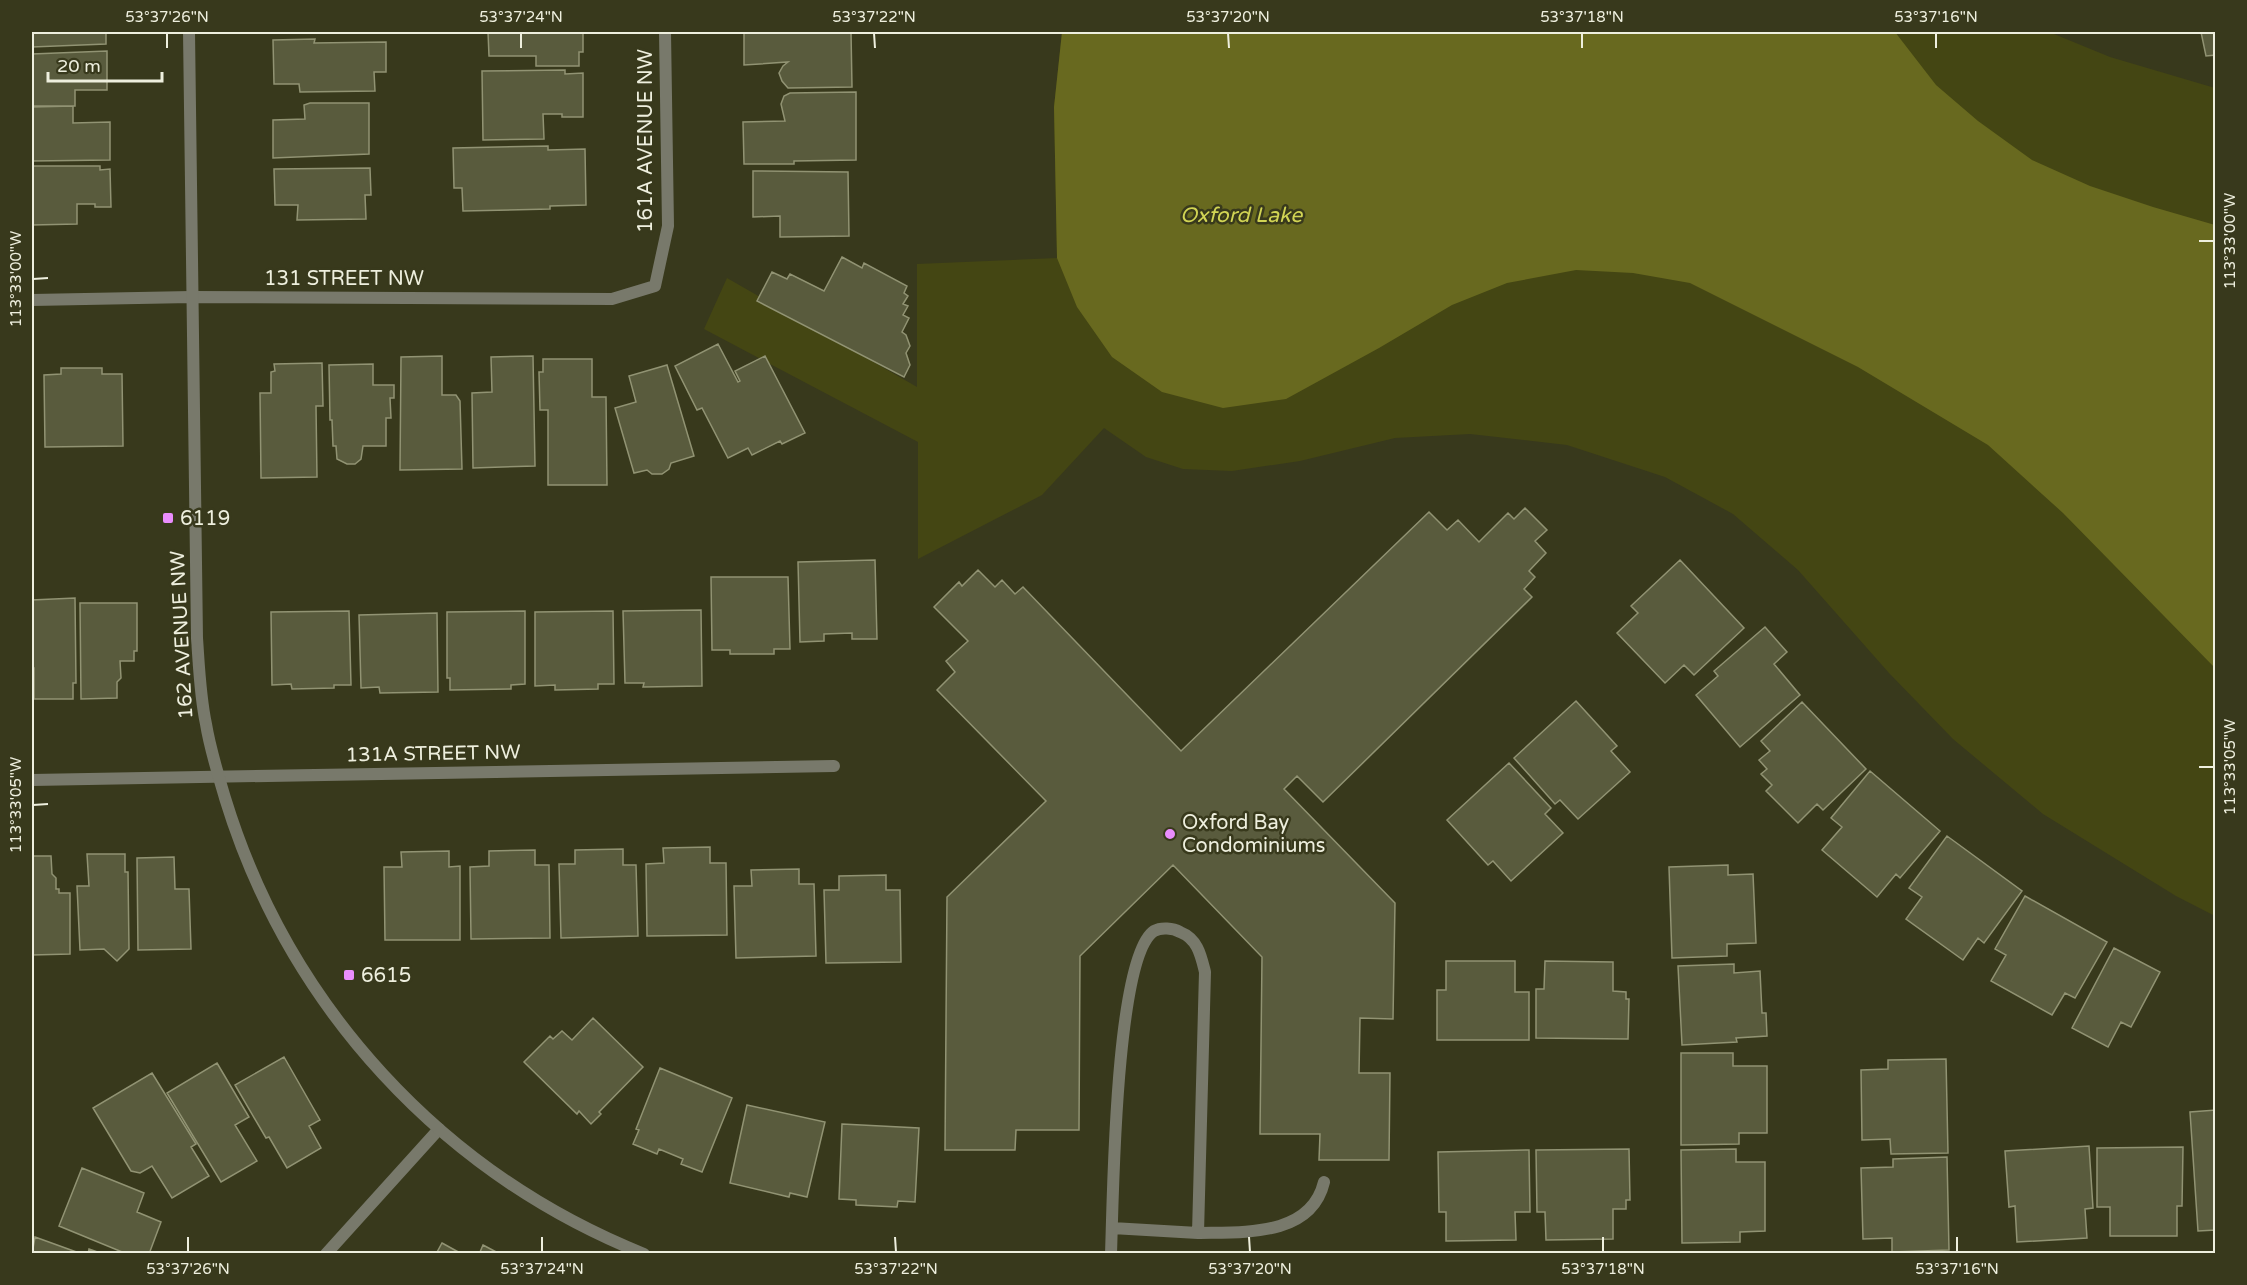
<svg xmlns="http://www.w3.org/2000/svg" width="2247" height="1285" font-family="'Varela Round',sans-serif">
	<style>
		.green { fill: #444613 }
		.water { fill: #68691f }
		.building { fill: #595b3d; stroke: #919373; stroke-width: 1.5 }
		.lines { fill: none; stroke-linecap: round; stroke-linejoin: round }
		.service { stroke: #78796b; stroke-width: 12 }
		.minor { stroke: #78796b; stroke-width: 12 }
		.tertiary { stroke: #78796b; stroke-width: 12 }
		.ticks { fill: none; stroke: #eeefde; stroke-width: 2 }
		.poi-dot { fill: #ea8dfd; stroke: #38391c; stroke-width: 2 }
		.labels { text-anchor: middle; stroke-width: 5; stroke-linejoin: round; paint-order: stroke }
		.street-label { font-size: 20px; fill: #eeefde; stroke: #38391c }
		.poi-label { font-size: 20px; fill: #eeefde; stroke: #38391c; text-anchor: start }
		.water-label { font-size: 21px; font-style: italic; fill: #d1d454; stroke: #38391c }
		.neatline { fill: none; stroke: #eeefde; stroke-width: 2 }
		.ticks-label { font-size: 15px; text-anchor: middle; fill: #eeefde }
	</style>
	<rect width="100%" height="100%" fill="#38391c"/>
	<path class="green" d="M1062,32H2049L2110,57L2215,88V916L2176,896L2043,814L1953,739L1889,673L1798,570L1733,514L1665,477L1567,445L1470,434L1395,438L1300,461L1232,471L1183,469L1146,457L1104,428L1042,495L918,559V442L704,329L727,278L917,387V264L1057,258L1054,107Z"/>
	<path class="water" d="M1062,32H1895L1936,85L1978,121L2032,160L2090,186L2153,207L2215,225V668L2063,513L1988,445L1858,367L1690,283L1633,273L1576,270L1507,283L1452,305L1379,348L1286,399L1223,408L1162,392L1112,357L1077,307L1057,258L1054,107Z"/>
	<path class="building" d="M32,32H106V44L32,47Z
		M488,32H583V52H579V66H536V56H489Z
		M744,32H851L852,87L788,88L782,81L779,73L783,66L788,62L744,65Z
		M2201,32H2216V55L2206,56Z
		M315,39L314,43L386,42V72H374L375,91L300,92L299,84H274L273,40Z
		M107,51V90H75V106H32V54Z
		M565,70V74L583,73V117H562V114H543L544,139L483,140L482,71Z
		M856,92V160L794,161V164H744L743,122L785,121L781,104L784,96L790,93Z
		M310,103H369V154L273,158V120L305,119L304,105Z
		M73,106V123L110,122V160L32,161V107Z
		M548,146V150L585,149L586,205L550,206V209L463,211L462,188H454L453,148Z
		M32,166H100V170L110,169L111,207H95V204H77V224L32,225Z
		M370,168L371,195H365L366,219L297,220L298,205H275L274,169Z
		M753,171L848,172L849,236L780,237V216L753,217Z
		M842,257L862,268L864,263L907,286L904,293L908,296L903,304L908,306L903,315L909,318L902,332L906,335L910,346L906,353L910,365L904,377L757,301L772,272L787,279L790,274L824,291Z
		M718,344L738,382L740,381L735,371L765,356L805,433L782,444L780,441L752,455L748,448L728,458L702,408L697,410L675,366Z
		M442,356V395H456L460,401L462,469L400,470L401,357Z
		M533,356L535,466L473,468L472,393L492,392L491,357Z
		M543,359H592V397H606L607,485H548V410H540L539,372H543Z
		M322,363L323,406H316L317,477L261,478L260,393H271V372L275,371L274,364Z
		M373,364V385H394V398H390L391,418H386V446H363L361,459L355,464H347L337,459L336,446H333L332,420H330L329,365Z
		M667,365L694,456L671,463L669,469L662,474H652L647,470L634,473L615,408L636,402L629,376Z
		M61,368H102V374H122L123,446L45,447L44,375L61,374Z
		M32,384L33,447H32Z
		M1525,508L1547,530L1535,541L1546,553L1529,571L1535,577L1524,589L1532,597L1323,802L1297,776L1284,789L1395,903L1393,1019L1360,1018L1359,1073H1390L1389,1160H1319L1320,1134H1260L1262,957L1173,865L1080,956L1079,1130H1016L1015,1150H945L947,897L1046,801L937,690L955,672L946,661L968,641L934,607L959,582L962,586L978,570L995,587L1002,580L1015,594L1023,587L1181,751L1429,512L1447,530L1458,520L1479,542L1508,513L1514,519Z
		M875,560L877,639H852V633L824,634V641L800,642L798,562Z
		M1680,560L1744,628L1694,675L1684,665L1665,683L1617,633L1638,613L1631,606Z
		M711,577H788L790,649H774V654H730V650H712Z
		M75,598L76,683H73V699H34V668H32V600Z
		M80,603H137V651H134V661H120L121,678L117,682V698L81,699Z
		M701,610L702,686L643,687L644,683H625L623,611Z
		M349,611L351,685H334V688L292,689L291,684L272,685L271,612Z
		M525,611V684L511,685V689L450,690V678H447V612Z
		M613,611L614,684H598V689L555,690V685L535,686V612Z
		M437,613L438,692L380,693L379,687L361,688L359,615Z
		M1765,627L1787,652L1774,664L1800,695L1740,747L1696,695L1718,676L1714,671Z
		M1576,701L1617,746L1611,751L1630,772L1578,819L1560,800L1555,804L1514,758Z
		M1802,702L1866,769L1823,810L1817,804L1798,823L1766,791L1772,785L1761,774L1767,769L1759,760L1770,751L1761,741Z
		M1509,763L1551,808L1545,814L1563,833L1511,881L1493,861L1488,865L1447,820Z
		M1870,771L1940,831L1900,878L1896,874L1877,897L1822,850L1842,827L1831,818Z
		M1947,836L2022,891L1984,943L1978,938L1963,960L1906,919L1922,897L1909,888Z
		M710,847V863H726L727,935L647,936L646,864L664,863L663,848Z
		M623,849V865H636L638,936L561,938L559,864H575V850Z
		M535,850V865H549L550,938L471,939L470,867L489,866V851Z
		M449,851V867L460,866V940H385L384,867H402L401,852Z
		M87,854H125V872H128L129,949L117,961L104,949L80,950L77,886H89Z
		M32,856H51L52,874L56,878V889H59V893H70V954L32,955Z
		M174,857L175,889H189L191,949L138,950L137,858Z
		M1728,865V875L1753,874L1756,943L1727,944V956L1672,958L1669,867Z
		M799,869V884H814L816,956L736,958L734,886H752L751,870Z
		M886,875V890H900L901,962L826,963L824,890H839V876Z
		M2025,896L2107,942L2075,998L2065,993L2052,1015L1991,981L2006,955L1995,949Z
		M2114,948L2160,972L2131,1027L2121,1022L2108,1047L2072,1028Z
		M1446,961H1515V992H1529V1040H1437V990H1446Z
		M1545,961L1613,962V991L1626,992V999H1629L1628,1039L1536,1038V989H1544Z
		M1734,964V973L1760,971L1762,1013H1766L1767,1036L1736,1038L1737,1042L1682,1045L1678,966Z
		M593,1018L643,1067L599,1112L601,1114L591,1124L579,1111L577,1114L524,1062L550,1036L553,1039L562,1031L572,1040Z
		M1681,1053H1733V1066H1767V1133H1739V1144L1681,1145Z
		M284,1057L320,1120L309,1126L321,1148L287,1168L269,1137L266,1138L235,1085Z
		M1946,1059L1948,1153L1891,1154L1890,1139L1862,1140L1861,1070L1888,1069V1060Z
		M217,1063L249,1117L235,1125L257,1161L221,1182L167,1093Z
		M660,1068L732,1098L702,1172L681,1164L683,1159L659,1149L657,1154L633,1144L639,1130L636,1129Z
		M152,1073L196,1144L191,1147L209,1176L172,1198L152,1166L140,1173L131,1171L93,1108Z
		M747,1105L825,1122L807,1197L790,1193L789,1197L730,1183Z
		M2216,1110V1230L2198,1231L2190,1112Z
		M842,1124L919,1128L915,1202L898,1201L897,1207L856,1205V1200L839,1199Z
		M2089,1146L2093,1208L2085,1209L2087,1238L2017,1242L2015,1206L2009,1207L2005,1151Z
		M2183,1147L2182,1206H2177V1236H2110V1207H2097V1148Z
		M1629,1149L1630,1200H1626V1209H1613V1239L1546,1240L1545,1212H1537L1536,1150Z
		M1736,1149V1162H1765V1231L1740,1232V1242L1682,1243L1681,1150Z
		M1529,1150L1530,1212H1515L1516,1240L1446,1241V1212H1439L1438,1152Z
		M1947,1157L1949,1250L1892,1252V1238L1863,1239L1861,1168L1893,1167V1159Z
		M82,1168L144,1193L137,1212L161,1222L149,1254H127L59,1226Z
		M35,1237L82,1254H32Z
		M442,1243L462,1254H436Z
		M483,1245L500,1254H477L480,1252Z
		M89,1249L103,1254H88Z"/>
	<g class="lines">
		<path class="service" d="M1198,1233C1243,1232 1311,1237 1324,1182
			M1111,1254C1113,1201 1115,957 1154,931C1161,927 1173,928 1180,932C1198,939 1201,956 1205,972L1198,1233L1112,1228"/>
		<path class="minor" d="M32,300L191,297L612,299L655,286L668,226L665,32
			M32,780L834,766
			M326,1254L439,1129"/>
		<path class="tertiary" d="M189,32L197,638C199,666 200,696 206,724C210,749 218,774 225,798C289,1007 442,1173 644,1254"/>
	</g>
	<path class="ticks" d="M167,33V48M521,33V48M874,33L875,48M1228,33L1229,48M1582,33V48M1936,33V48M2199,241H2214M33,279L48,278M2199,767H2214M33,805L48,804M188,1237V1252M542,1237V1252M895,1237L896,1252M1249,1237L1250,1252M1603,1237V1252M1957,1237V1252"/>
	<g class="poi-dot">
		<rect x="162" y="512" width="12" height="12" rx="3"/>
		<circle cx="1170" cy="834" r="6"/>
		<rect x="343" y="969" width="12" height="12" rx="3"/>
	</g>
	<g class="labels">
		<g class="street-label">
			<text transform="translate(645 141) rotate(-90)" y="7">161A AVENUE NW</text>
			<text x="344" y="285">131 STREET NW</text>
			<text transform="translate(181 635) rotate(-93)" y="7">162 AVENUE NW</text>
			<text transform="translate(433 753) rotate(-1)" y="7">131A STREET NW</text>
		</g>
		<g class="poi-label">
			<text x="180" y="525">6119</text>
			<text x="1182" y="829">Oxford Bay<tspan x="1182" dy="23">Condominiums</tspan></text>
			<text x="361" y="982">6615</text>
		</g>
		<g class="water-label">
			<text x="1241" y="222">Oxford Lake</text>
		</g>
	</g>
	<rect width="2247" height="1285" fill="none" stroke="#38391c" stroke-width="66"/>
	<path d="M48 72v9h114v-9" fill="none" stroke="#eeefde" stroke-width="3"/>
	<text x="57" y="72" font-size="18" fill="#eeefde" stroke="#38391c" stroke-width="4.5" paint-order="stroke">20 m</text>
	<rect x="33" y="33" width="2181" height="1219" class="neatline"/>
	<g class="ticks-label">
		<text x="167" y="22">53°37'26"N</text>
		<text x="521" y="22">53°37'24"N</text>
		<text x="874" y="22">53°37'22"N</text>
		<text x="1228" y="22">53°37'20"N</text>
		<text x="1582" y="22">53°37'18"N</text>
		<text x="1936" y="22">53°37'16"N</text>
		<text transform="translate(2230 241) rotate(-90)" y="5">113°33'00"W</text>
		<text transform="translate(16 279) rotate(-90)" y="5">113°33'00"W</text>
		<text transform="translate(2230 767) rotate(-90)" y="5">113°33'05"W</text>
		<text transform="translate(16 805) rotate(-90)" y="5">113°33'05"W</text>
		<text x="188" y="1274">53°37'26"N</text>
		<text x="542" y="1274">53°37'24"N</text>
		<text x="896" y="1274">53°37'22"N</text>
		<text x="1250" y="1274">53°37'20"N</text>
		<text x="1603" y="1274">53°37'18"N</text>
		<text x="1957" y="1274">53°37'16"N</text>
	</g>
</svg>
